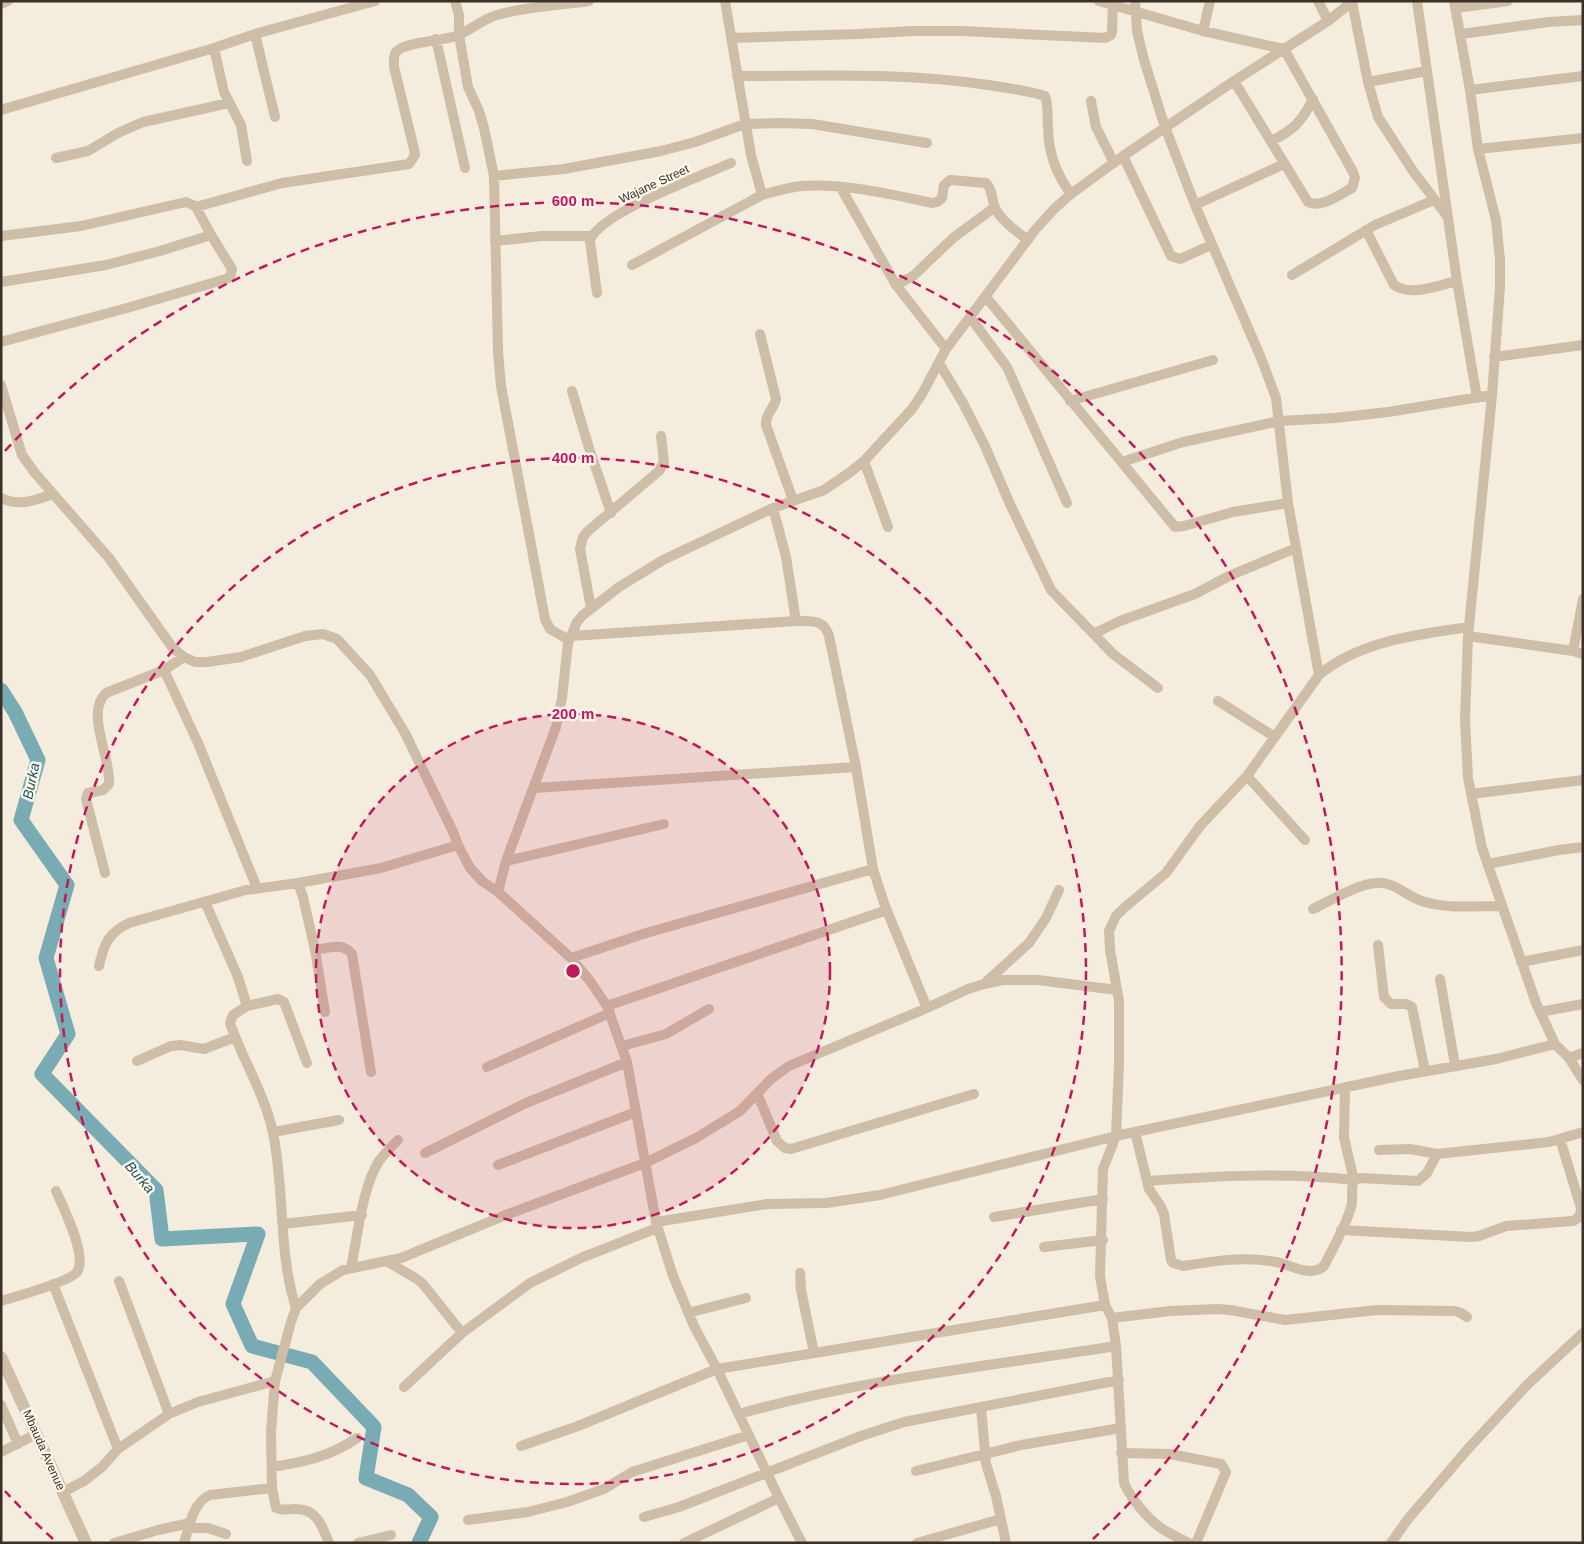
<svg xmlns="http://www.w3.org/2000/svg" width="1584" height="1544" font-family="Helvetica,sans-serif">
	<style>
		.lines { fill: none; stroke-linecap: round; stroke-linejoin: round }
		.river { stroke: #79abb4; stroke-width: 15 }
		.minor { stroke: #cebda7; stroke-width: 10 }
		.tertiary { stroke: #cebda7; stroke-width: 12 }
		.ring { fill: none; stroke: #c2185b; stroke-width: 2.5; stroke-dasharray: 9 6 }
		.labels { text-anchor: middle; stroke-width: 5; stroke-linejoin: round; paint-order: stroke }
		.street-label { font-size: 12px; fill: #3a3028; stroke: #fbf5ea }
		.water-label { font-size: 14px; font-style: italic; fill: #1a5360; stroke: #fbf5ea }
		.centre { fill: #c2185b; stroke: #fbf5ea; stroke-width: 2.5 }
		.ring-label { font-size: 15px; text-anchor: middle; font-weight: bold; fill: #c2185b; stroke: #fbf5ea; stroke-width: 5; stroke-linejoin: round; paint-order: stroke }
	</style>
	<rect width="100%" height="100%" fill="#f4ecdd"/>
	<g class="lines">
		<path class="river" d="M1,690L15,712L38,760L21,820L67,885L46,958L68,1034L42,1074L156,1190L162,1239L258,1234L233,1304L252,1346L312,1362L374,1427L366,1478L408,1495L431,1517L419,1543"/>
		<path class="minor" d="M455,1L459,15V35L468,87L479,111L484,128L494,176L498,352L501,386L545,619L550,629L569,640
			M725,1L751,155L762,195
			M1099,1L1203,31L1284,49L1353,172L1355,178L1352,188C1341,194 1320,209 1308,202L1234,81
			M1135,1L1137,31L1144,60L1165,127L1195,205L1261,358L1276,398L1288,503L1319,675
			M1318,1L1328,21
			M1417,1L1457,281L1477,398
			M1454,1L1470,90L1478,149L1496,220L1500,260V287L1492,395L1468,636L1465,719L1468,778L1482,848L1536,1003L1555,1044L1569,1058L1583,1080
			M1352,2L1368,82L1378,117L1413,171L1447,216
			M1,4L8,1
			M1456,8L1508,1
			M1203,31L1210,1
			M255,34L275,117
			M1461,34L1549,22L1583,20
			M732,38L858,34L913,31H962L1105,38L1111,35L1112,32L1113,5
			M436,39L465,168
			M214,48L224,92L241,125L247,161
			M737,76C820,76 905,72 988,85C1007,88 1026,90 1045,96C1049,106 1047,117 1048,127C1048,153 1056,174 1071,194
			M1368,82L1427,71
			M1470,90L1583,76
			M1091,101L1096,127L1114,163
			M1,110L214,48L255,34L375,1
			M1271,141C1294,130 1302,121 1313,99
			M1478,149L1583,138
			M1123,156L1171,256L1180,259L1211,245
			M56,158L88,151L118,133L143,122L229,103
			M494,176L564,169L661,151L695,142L745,124L781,123L812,124L927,143
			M841,188L896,285L946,349
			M1195,205L1284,164
			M196,207L282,183L409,164L415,155L414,149L394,67C394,62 393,56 396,52C405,41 446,41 459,35C472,29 483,19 497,15C523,7 561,5 589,1
			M1366,230L1394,285C1411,297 1439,285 1457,281
			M1,236L81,226L186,202L193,205L196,207L211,235L232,269L230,277L226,279L127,308L1,342
			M495,241L542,236H592
			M632,265L762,195C776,191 789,187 803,186C845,183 893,195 933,203L937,202L942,198L944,185L950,180L986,183C992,189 992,198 994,206C1000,220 1016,231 1028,240
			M1292,275L1375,225L1434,200
			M1,282L106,265L160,251L211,235
			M896,285L913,276L953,238L995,207
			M597,293L590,241C597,214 703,175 731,163
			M986,297L1175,527L1184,526L1233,512L1288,503
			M970,317L1007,367L1067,503
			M760,334L776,399C774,409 765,414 766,425L793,500
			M1494,357L1583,345
			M939,363L963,403L984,444L1010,504L1051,590L1113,654L1158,688
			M1,385L22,455L35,473L109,558L172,647L184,657L195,662H207L241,657L305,636L323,634L337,639L370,675L405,733L454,834L458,845L470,868L482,881L498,892L571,958L590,981L607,1006L627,1062L656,1222L673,1276L694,1326L717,1369L779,1498L802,1543
			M572,391L589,448L611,513
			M1070,401L1213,360
			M864,461L888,527
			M1122,462L1183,442L1279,421L1335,418L1388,412L1492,395
			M1,498C20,507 35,500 53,494
			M773,508L786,557L796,621
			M591,608L580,549L583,537L588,531L659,471L664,462L661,436
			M1095,633L1120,621L1195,594L1229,576L1296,548
			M571,636L796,621C811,621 824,619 829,636L856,767L873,869L885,906L927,1008
			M1468,636L1573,651L1583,654
			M1573,651L1583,599
			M164,670L198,743L257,888
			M1218,701L1275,737
			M1247,776L1305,840
			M535,788L856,767
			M1471,794L1583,780
			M506,861L664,824
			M1488,864L1559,850L1583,847
			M105,873L86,799L88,793L103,790L109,784C111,757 85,713 106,693L164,670L184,657
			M298,883L381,868L458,845
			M498,892L506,861L556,727L562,698L568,643L577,622L583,615L619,587L663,560L773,508L824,490L849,473L864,461L912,409L922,394L946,349L1035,230L1055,208L1071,194L1123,156L1234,81L1328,21L1353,1
			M205,902L238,977L247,1006L233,1015L230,1023C243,1061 265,1094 273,1133C285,1191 278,1252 296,1308
			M1313,909C1332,900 1355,885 1376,883C1395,881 1408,898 1425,902C1450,909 1477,906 1502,906
			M1378,945L1384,997L1391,1004H1406L1412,1007L1425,1071
			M315,950L325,1012
			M571,958L646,933L873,869
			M1521,962L1583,950
			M99,966C104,944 108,933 129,923L246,890L298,883L303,897L315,950C328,948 343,942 352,954L371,1072
			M1440,979L1455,1065
			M985,983L1029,943L1046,918L1059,890
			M247,1006L278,999L284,1002L307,1063
			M607,1006L887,910
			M1540,1012L1583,1004
			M622,1046L666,1034L709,1009
			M1569,1058L1583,1053
			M137,1061L171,1046L180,1045L204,1049L235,1037
			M487,1067L610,1013
			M757,1093L777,1141L785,1148L791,1149L974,1094
			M273,1132L339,1120
			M1135,1132L1149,1189L1160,1205L1164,1214L1171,1260L1173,1263L1183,1266C1214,1261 1245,1256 1276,1262C1291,1265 1311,1278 1324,1266C1333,1248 1346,1226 1351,1207C1354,1199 1350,1188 1354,1180L1360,1178L1418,1181L1427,1173L1437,1154
			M1379,1150L1410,1149L1437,1154L1549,1142L1583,1132
			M425,1153L526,1103L627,1062
			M498,1165L636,1112
			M1147,1181C1217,1176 1285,1172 1354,1180L1344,1138L1345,1087
			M994,1217L1103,1199
			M656,1222L767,1204L826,1203L880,1195L1116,1136L1399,1076L1496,1059L1555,1044
			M283,1224L362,1215
			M1341,1230L1471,1237L1479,1236L1506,1226L1573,1221C1579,1218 1581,1215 1581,1208L1560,1139
			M1044,1247L1103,1240
			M388,1262L417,1279L423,1284L462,1333
			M351,1267C358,1235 362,1188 379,1161C385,1153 391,1147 398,1140
			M800,1273L801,1290L814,1353
			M119,1281L169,1414
			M53,1284L118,1449
			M1,1301C15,1297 71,1281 77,1272C88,1256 63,1207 56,1191
			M688,1313L746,1298
			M1112,1318L1170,1311L1218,1309L1230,1310L1285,1320L1377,1310L1455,1311L1461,1313L1467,1317
			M1116,1346L1112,1318L1105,1305L1100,1276L1103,1169L1116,1136L1119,1064V1001L1110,950L1109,931L1116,916L1124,908L1166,873L1200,826L1247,776L1319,675C1359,641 1419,634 1469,627
			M404,1387L462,1333L530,1283L581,1258L657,1228
			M1,1405L18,1444
			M981,1407L986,1464L996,1496L1006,1543
			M739,1414C862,1379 990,1366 1116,1346L1124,1483C1131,1499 1147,1518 1161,1528C1170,1534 1180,1538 1189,1543
			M521,1446L578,1426L717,1369L1105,1305
			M1,1452L36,1434
			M1121,1453L1170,1454L1221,1464L1226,1472L1196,1543
			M272,1467C304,1462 329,1457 357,1438
			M916,1471L1021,1445L1121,1428
			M63,1492L84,1481L102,1467L118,1449L169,1414L198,1402L275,1381
			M644,1517L679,1507L861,1436L904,1422L1119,1380
			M468,1520L528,1512L567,1502L604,1489L632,1472L749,1435
			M189,1528H208L226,1534
			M114,1543L158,1530L190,1523
			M184,1543C189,1527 193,1502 210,1495L272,1488
			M329,1543C322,1526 317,1509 296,1509C288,1509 283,1511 276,1508L272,1488L271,1432L275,1381L291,1322L296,1308L320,1284L343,1270L401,1258L511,1213L645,1163L696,1138L740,1111L771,1079L789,1066L927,1008L968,989L984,984L1003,980H1038L1117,990
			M358,1543L391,1535
			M684,1543L779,1498
			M917,1543L1001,1519
			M1391,1543L1408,1519L1467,1450L1528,1384L1583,1333"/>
		<path class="tertiary" d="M1,1357L86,1543"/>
	</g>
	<circle cx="573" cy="971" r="257" fill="#c2185b" fill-opacity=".12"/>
	<g class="ring">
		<circle cx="573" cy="971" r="257"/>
		<circle cx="573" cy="971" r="513"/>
		<path d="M53 1539A770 770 0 0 1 5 1491M5 451A770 770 0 1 1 1093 1539"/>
	</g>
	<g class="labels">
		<g class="street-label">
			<text transform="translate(654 184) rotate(-25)" y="4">Wajane Street</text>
			<text transform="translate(44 1450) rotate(66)" y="4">Mbauda Avenue</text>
		</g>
		<g class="water-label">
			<text transform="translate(31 781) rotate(-78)" y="5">Burka</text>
			<text transform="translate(140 1177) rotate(49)" y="5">Burka</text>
		</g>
	</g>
	<circle cx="573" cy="971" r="8" class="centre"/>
	<g class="ring-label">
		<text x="573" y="206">600 m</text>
		<text x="573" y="463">400 m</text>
		<text x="573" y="719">200 m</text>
	</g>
	<rect width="1584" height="1544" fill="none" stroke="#3a3028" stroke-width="5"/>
</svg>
